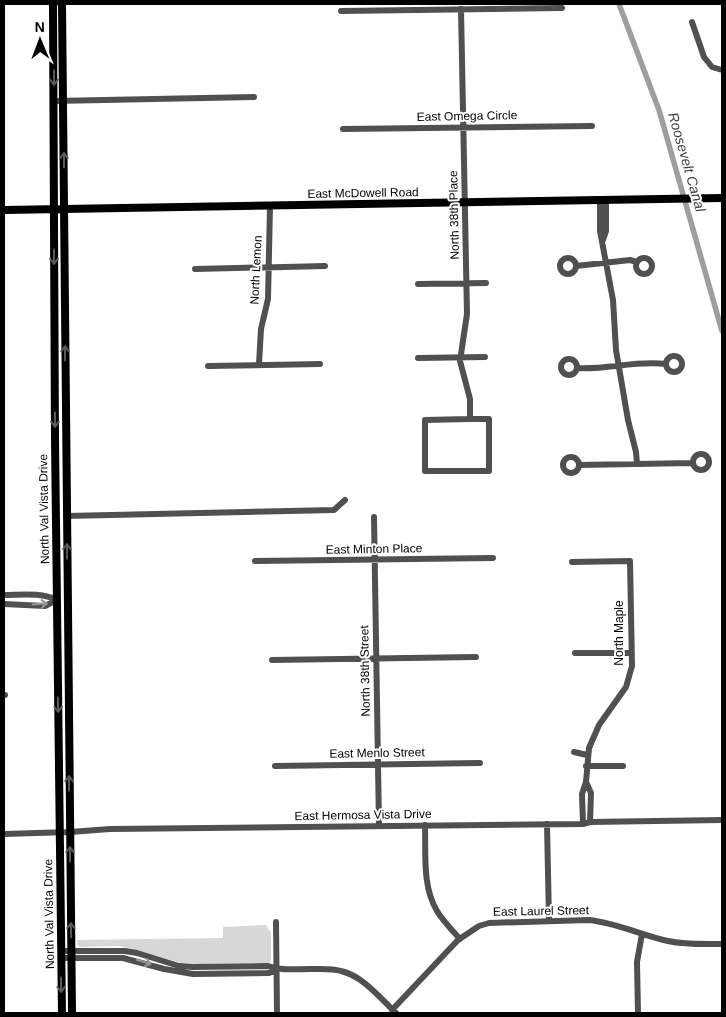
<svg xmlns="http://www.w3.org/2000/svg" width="726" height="1017" font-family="Arial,sans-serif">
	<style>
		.green { fill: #d7d7d7 }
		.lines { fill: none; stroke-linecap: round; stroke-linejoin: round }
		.canal { stroke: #9e9e9e; stroke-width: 5.5 }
		.minor { stroke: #505050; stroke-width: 6 }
		.major { stroke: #000; stroke-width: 8 }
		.oneway { stroke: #595959 }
		.oneway2 { stroke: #969696 }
		.labels { text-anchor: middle; stroke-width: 4; stroke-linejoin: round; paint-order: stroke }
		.street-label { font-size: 12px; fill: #000; stroke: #fff }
		.water-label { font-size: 14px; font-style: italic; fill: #3f3f3f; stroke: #fff }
	</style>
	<rect width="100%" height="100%" fill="#fff"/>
	<path class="green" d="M266,925L271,933V960L269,963L196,964L181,963L132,949L119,946L80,947L77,945V940L223,938V927Z"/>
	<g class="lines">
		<path class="canal" d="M619,4L659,110L722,331"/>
		<path class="minor" d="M461,9L467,314L460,361L470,399V419H489V471H425V420L470,419
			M341,11L562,8
			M692,22L704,57L712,67L722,70
			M54,101L254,97
			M343,129L592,126
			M600,200V231L613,300L616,350L628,420L636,452L637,464
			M603,240L606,231V200
			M636 266a8 8 0 1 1 16 0a8 8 0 1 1-16 0Z
			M560 266a8 8 0 1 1 16 0a8 8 0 1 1-16 0Z
			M576,266L630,260L637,262
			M195,269L325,266
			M418,284L486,283
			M666 364a8 8 0 1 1 16 0a8 8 0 1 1-16 0Z
			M418,358L485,357
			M561 367a8 8 0 1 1 16 0a8 8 0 1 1-16 0Z
			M259,364L261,329L268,299L270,206
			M208,366L320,364
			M577,368C607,370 636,360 666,364
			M693 462a8 8 0 1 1 16 0a8 8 0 1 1-16 0Z
			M563 465a8 8 0 1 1 16 0a8 8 0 1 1-16 0Z
			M579,465L692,463
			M66,516L334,510L345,500
			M374,517L379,826
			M255,561L493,558
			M572,562L630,561L632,666L626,687L599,725L589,748L586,782L582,794L583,824
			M4,595C21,595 41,592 57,600
			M4,604L45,606L57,600
			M575,653H631
			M272,660L476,657
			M4,695H5
			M574,752L587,755
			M275,766L480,763
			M586,766H623
			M586,782L591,793L590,822
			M547,824L549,921
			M425,825C426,854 422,886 437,911C443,921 452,930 460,939
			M4,834L70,832L110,829L583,824L590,822L722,820
			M276,922L277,1013
			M61,951H125L137,953L179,966L193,967L268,966C281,971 296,969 310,969C321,969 331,968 341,971C363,976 380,998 396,1013
			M61,958H123L164,969L193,974L269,973L277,969
			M392,1010L458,940L479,926L489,923L589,920C617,923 641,935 668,941C686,945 704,944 722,944
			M638,1013L637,962L642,934"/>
		<path class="major" d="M53,4L55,441L62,1013
			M62,4L72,1013
			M4,210L722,198"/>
	</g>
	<defs><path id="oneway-shaft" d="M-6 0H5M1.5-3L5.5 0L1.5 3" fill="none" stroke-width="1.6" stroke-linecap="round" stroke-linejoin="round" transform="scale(1.25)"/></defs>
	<g class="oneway">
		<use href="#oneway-shaft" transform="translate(54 78) rotate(90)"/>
		<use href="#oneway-shaft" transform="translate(64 160) rotate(-90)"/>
		<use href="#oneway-shaft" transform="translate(54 257) rotate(90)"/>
		<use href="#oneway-shaft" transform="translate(65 353) rotate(-90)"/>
		<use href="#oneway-shaft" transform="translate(55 420) rotate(90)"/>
		<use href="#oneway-shaft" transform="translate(67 551) rotate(-90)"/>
		<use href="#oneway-shaft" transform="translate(58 705) rotate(89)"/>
		<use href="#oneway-shaft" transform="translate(69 783) rotate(-90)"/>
		<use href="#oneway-shaft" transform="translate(70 854) rotate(-91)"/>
		<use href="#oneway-shaft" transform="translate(71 930) rotate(-91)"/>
		<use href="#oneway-shaft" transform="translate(61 985) rotate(89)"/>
	</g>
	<g class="oneway2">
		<use href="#oneway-shaft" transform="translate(40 604) rotate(-4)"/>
		<use href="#oneway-shaft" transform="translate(144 962) rotate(17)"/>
	</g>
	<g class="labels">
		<g class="street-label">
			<text transform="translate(467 116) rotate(-1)" y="4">East Omega Circle</text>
			<text transform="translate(363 193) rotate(-1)" y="4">East McDowell Road</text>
			<text transform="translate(454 215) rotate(-91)" y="4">North 38th Place</text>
			<text transform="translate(256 270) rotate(-87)" y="4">North Lemon</text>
			<text transform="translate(44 509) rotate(-91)" y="4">North Val Vista Drive</text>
			<text transform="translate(374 549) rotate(-1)" y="4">East Minton Place</text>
			<text transform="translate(619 633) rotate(-90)" y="4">North Maple</text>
			<text transform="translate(365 671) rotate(-91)" y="4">North 38th Street</text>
			<text transform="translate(377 753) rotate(-1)" y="4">East Menlo Street</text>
			<text transform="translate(363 815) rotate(-1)" y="4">East Hermosa Vista Drive</text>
			<text transform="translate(541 911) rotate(-1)" y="4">East Laurel Street</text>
			<text transform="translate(49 914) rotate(-91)" y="4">North Val Vista Drive</text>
		</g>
		<g class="water-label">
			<text transform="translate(687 162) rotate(74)" y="5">Roosevelt Canal</text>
		</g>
	</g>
	<rect width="726" height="1017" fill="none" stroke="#000000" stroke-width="10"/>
	<g transform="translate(40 40) rotate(359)" stroke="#ffffff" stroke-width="4" paint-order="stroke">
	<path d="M0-4L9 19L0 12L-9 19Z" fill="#000000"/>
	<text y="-8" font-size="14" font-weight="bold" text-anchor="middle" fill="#000000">N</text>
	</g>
</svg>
